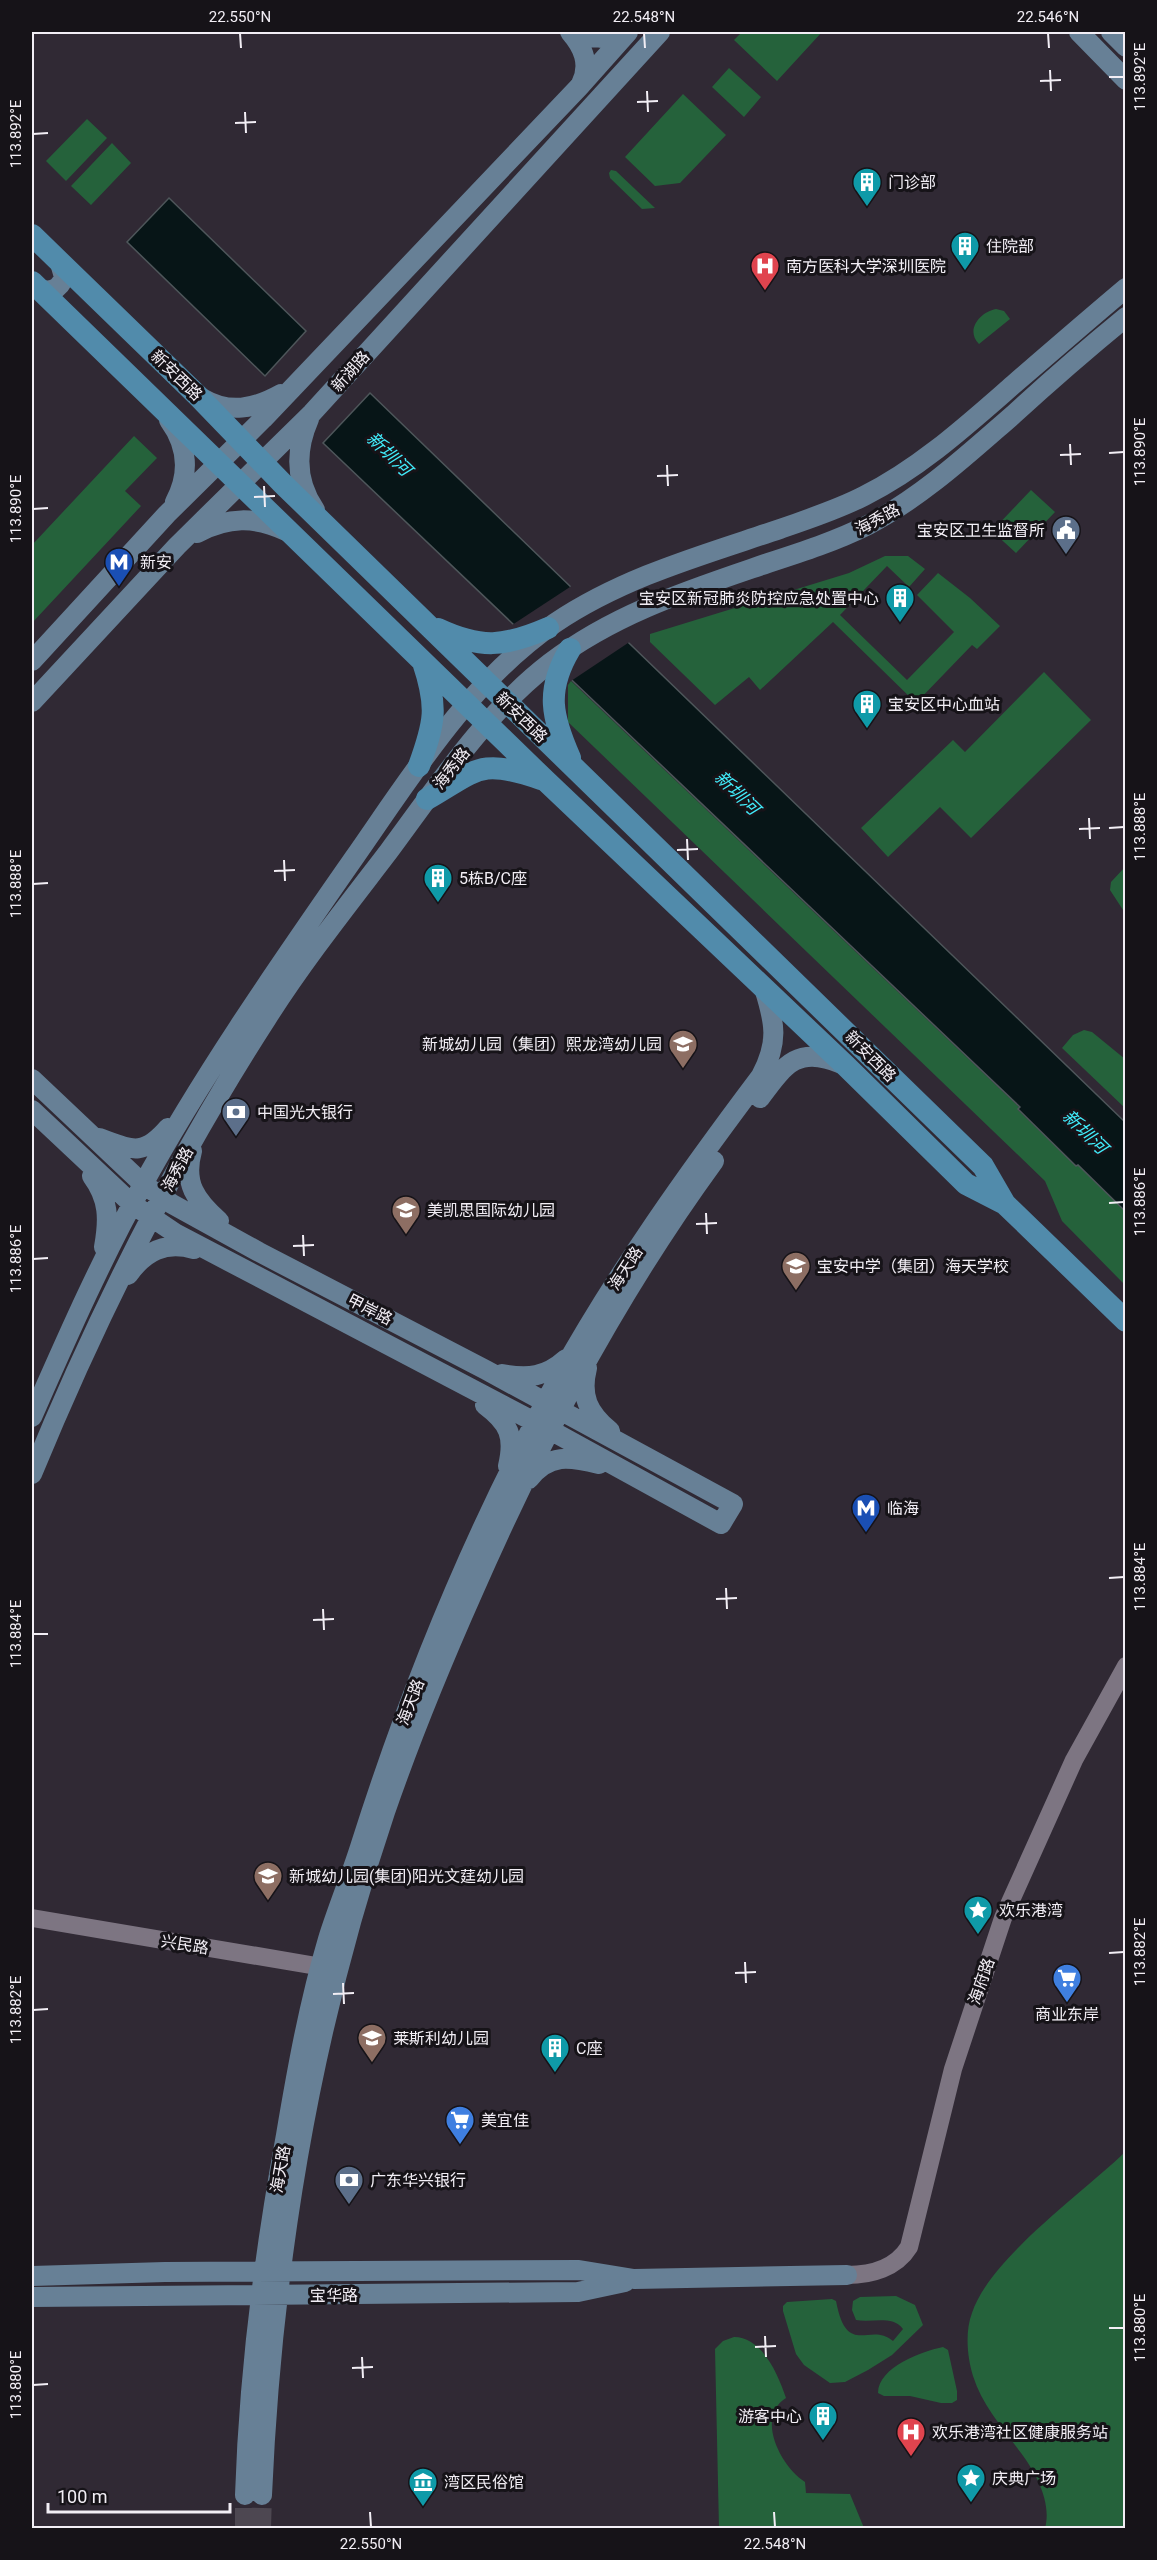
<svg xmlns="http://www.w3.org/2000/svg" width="1157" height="2560" font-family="Roboto,'Noto Sans SC',sans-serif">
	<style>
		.green { fill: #25623b }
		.water { fill: #071517; stroke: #4e565a; stroke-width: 1.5 }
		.pier { fill: #302934 }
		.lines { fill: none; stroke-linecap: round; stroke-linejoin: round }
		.secondary-tunnel { stroke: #4d4751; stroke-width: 20; stroke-dasharray: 20 10; stroke-linecap: butt }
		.tertiary { stroke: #7d7582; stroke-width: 18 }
		.secondary { stroke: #678096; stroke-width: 20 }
		.primary { stroke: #518bab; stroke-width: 22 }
		.ticks { fill: none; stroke: #f2eef5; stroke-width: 2 }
		.labels { text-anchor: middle; stroke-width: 6; stroke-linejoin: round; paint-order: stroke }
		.poi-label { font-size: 16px; fill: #f2eef5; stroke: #161318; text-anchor: start }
		.street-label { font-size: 16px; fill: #f2eef5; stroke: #161318 }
		.water-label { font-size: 18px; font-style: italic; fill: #41ebfa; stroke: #161318 }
		.neatline { fill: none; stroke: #f2eef5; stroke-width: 2 }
		.ticks-label { font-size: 15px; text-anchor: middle; fill: #f2eef5 }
	</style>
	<rect width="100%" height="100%" fill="#302934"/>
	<path class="green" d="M742,32H822L777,81L734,40Z
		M729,68L761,97L744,117L712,87Z
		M683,94L726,135L680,183L655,186L625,157Z
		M87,119L107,138L66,181L46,161Z
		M112,143L131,163L91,205L71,186Z
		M611,170L616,171L655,208L642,209L610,178L609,173Z
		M996,309L1004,311L1010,319L979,344C965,330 980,312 996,309Z
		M134,436L157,458L125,491L141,506L32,623V545Z
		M1031,490L1055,512L1016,553L992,531Z
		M885,556H908L925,569L909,587L887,566L840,615L907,680L954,632L917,595L938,573L970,598L1000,626L977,649L972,645L916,703L833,622L760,690L749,677L715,705L650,642V634L849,573Z
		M1044,672L1091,720L971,838L940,807L888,857L861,828L953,740L965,752Z
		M571,681L1020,1108L1018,1110L1076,1166L1078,1165L1125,1211V1285L1062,1221L1045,1181L568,722V685Z
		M1125,867V913L1110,890L1111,882Z
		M1084,1030L1092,1032L1125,1059V1108L1062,1048L1073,1035Z
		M1125,2152V2528H1045C1052,2503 1036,2473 1021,2453C1003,2428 982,2405 973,2376C967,2357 965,2331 972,2313C990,2258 1083,2193 1125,2152Z
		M896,2296L915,2305L923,2325L892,2355L868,2370L845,2382L830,2383L804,2365L796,2354L783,2311V2306L787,2302L832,2299L836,2301C847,2359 870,2321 893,2341L903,2329C893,2315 872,2323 856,2320L852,2310L853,2301L860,2297Z
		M734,2337C762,2337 778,2374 786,2398C755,2417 781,2467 805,2482L806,2493L850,2494L864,2528H719L715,2349L723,2341Z
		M943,2347L948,2350L957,2391V2400L952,2403H941L910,2396H884L878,2393C878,2367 923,2351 943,2347Z"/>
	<path class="water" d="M169,198L306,331L265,376L127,242Z
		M370,393L1125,1122V1211L1078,1165L1076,1166L1018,1109L1020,1107L323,443Z"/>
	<path class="pier" d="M573,585L631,641L571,681L512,625Z"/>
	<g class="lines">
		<path class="secondary-tunnel" d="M245,2528V2495
			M261,2528L262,2495"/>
		<path class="tertiary" d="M32,1918L334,1969
			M847,2275C871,2275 896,2268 909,2247L953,2069L1003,1918L1074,1760L1126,1666"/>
		<path class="secondary" d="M570,32C583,47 591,64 581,84
			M572,32C589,39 608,40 624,32
			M1079,32L1126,80
			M1111,32L1126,47
			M38,288C50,294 60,289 64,277L60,263
			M202,398C229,414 254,409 281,394
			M309,419C295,451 295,481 315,510
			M169,420C188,446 190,474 175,502
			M197,533C228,517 255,516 286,531
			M32,661L167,514L263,419L579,87L628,32
			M32,702L177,546L312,413L660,32
			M32,1079L143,1184L172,1204L259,1252L486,1370L733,1504L721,1524L550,1430L175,1233L132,1204L32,1110
			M760,1098C785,1064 798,1045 842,1064
			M99,1138C132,1150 143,1157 168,1128
			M192,1151C183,1183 196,1201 219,1221
			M92,1176C109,1199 109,1219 104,1247
			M128,1275C145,1251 165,1241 194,1249
			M587,1368C580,1396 588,1413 610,1431
			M502,1374C528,1379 546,1377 566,1359
			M485,1405C509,1423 515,1436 508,1466
			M32,1417C66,1340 100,1262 141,1188C204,1073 279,966 354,858C412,775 469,682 555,623C623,577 703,555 780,529C808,519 837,510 864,496C920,468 967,425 1014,384C1051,352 1088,320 1126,288
			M32,1474C97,1316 174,1162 267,1018C304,960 347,906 389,851C438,785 485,713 550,663C615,613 692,589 768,563C802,552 836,541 868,525C923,496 967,455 1013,415C1050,381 1087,349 1126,317
			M529,1479C549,1453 570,1457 599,1464
			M32,2276L165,2272L579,2270L634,2279L847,2275
			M32,2297L578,2292L625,2282
			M245,2495C249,2374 264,2254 286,2135C297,2070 309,2003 328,1939C338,1907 351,1876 361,1844C412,1683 477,1525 559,1377C618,1271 688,1173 761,1076C779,1042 775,1023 764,988
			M262,2495C272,2264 311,2031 385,1812C411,1737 441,1664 473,1592C539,1441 617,1294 714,1161"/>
		<path class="primary" d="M32,235L198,396L283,484L983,1166L1005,1204L1126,1321
			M32,282L546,781L846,1066L966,1184L1005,1204
			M438,629C481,649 504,647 548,628
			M570,649C545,691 552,717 570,758
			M419,766C435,722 438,707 423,662
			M427,799C479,769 479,758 541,779"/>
	</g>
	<path class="ticks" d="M240,33L241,48M644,33L645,48M1048,33L1049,48M1050,70L1051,91M1109,77H1124M1040,81L1061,80M647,91L648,112M637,102L658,101M245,112L246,133M235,123L256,122M33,134L48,133M1070,444L1071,465M1109,453L1124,452M1060,455L1081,454M667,465L668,486M657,476L678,475M264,486L265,507M254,497L275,496M33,509L48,508M1089,818L1090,839M1109,828L1124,827M1079,829L1100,828M687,839L688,860M677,850L698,849M284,860L285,881M274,871L295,870M33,884L48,883M1109,1203L1124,1202M706,1213L707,1234M696,1224L717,1223M303,1235L304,1256M293,1246L314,1245M33,1259L48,1258M1109,1578L1124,1577M726,1588L727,1609M716,1599L737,1598M323,1609L324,1630M313,1620L334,1619M33,1634H48M1109,1953L1124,1952M745,1962L746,1983M735,1973L756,1972M343,1983L344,2004M333,1994L354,1993M33,2010L48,2009M1109,2328H1124M765,2336L766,2357M755,2347L776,2346M362,2357L363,2378M352,2368L373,2367M33,2385L48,2384M370,2512L371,2527M774,2512L775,2527"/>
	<defs>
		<g id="building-pin" transform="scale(1.5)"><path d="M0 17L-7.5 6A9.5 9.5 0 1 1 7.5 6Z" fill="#0f9aa8" stroke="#161318"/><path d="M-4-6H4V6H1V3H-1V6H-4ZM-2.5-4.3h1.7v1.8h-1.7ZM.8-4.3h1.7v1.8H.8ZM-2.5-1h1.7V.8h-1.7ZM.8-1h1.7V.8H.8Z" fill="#fff"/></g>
		<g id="hospital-pin" transform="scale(1.5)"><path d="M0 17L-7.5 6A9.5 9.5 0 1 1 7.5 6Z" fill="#e0444e" stroke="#161318"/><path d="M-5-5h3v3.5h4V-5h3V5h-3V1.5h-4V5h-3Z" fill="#fff"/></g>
		<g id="civic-pin" transform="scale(1.5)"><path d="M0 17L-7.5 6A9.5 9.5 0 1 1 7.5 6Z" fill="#5c6f8a" stroke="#161318"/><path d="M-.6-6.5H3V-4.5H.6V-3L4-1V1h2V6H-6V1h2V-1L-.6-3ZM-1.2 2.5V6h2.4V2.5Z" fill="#fff"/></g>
		<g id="metro-pin" transform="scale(1.5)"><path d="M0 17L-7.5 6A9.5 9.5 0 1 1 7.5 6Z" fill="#1a4fb4" stroke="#161318"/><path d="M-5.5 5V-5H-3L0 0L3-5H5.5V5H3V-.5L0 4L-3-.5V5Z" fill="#fff"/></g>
		<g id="school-pin" transform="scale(1.5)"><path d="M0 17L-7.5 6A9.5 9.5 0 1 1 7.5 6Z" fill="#8d6e63" stroke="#161318"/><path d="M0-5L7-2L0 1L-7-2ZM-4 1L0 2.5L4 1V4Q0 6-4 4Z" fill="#fff"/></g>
		<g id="bank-pin" transform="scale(1.5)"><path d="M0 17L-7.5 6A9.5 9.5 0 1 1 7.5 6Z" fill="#5c6f8a" stroke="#161318"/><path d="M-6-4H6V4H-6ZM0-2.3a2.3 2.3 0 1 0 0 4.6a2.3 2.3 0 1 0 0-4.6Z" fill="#fff"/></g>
		<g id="sight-pin" transform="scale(1.5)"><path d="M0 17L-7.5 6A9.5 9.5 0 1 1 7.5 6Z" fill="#0f9aa8" stroke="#161318"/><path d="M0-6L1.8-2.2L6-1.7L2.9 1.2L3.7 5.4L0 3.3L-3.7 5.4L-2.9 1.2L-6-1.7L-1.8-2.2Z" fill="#fff"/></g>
		<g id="supermarket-pin" transform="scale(1.5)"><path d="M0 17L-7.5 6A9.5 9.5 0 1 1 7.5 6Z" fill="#3f7fe0" stroke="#161318"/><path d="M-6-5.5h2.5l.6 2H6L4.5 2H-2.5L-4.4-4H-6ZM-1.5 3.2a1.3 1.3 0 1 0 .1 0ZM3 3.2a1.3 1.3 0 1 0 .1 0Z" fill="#fff"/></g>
		<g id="museum-pin" transform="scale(1.5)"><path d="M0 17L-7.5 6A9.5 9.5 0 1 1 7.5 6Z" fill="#0f9aa8" stroke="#161318"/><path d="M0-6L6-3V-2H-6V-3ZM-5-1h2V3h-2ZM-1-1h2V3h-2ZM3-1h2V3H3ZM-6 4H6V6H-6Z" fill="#fff"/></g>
	</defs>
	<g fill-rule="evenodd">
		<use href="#building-pin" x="867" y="182"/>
		<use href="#building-pin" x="965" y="246"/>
		<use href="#hospital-pin" x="765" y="266"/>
		<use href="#civic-pin" x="1066" y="530"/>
		<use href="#metro-pin" x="119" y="562"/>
		<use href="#building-pin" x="900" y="598"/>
		<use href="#building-pin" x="867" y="704"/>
		<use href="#building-pin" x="438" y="878"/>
		<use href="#school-pin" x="683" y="1044"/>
		<use href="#bank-pin" x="236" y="1112"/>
		<use href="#school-pin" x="406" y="1210"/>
		<use href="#school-pin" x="796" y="1266"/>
		<use href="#metro-pin" x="866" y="1508"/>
		<use href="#school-pin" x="268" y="1876"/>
		<use href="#sight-pin" x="978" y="1910"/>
		<use href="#supermarket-pin" x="1067" y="1978"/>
		<use href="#school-pin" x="372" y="2038"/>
		<use href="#building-pin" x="555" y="2048"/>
		<use href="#supermarket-pin" x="460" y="2120"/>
		<use href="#bank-pin" x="349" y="2180"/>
		<use href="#building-pin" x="823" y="2416"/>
		<use href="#hospital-pin" x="911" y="2432"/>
		<use href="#sight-pin" x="971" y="2478"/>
		<use href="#museum-pin" x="423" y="2482"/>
	</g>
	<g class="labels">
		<g class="poi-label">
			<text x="888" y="188">门诊部</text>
			<text x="986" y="252">住院部</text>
			<text x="786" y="272">南方医科大学深圳医院</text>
			<text x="1045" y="536" text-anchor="end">宝安区卫生监督所</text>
			<text x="140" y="568">新安</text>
			<text x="879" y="604" text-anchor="end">宝安区新冠肺炎防控应急处置中心</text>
			<text x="888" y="710">宝安区中心血站</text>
			<text x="459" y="884">5栋B/C座</text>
			<text x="662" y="1050" text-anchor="end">新城幼儿园（集团）熙龙湾幼儿园</text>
			<text x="257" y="1118">中国光大银行</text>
			<text x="427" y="1216">美凯思国际幼儿园</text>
			<text x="817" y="1272">宝安中学（集团）海天学校</text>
			<text x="887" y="1514">临海</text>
			<text x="289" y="1882">新城幼儿园(集团)阳光文莛幼儿园</text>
			<text x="999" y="1916">欢乐港湾</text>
			<text x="1067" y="2020" text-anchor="middle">商业东岸</text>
			<text x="393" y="2044">莱斯利幼儿园</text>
			<text x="576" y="2054">C座</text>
			<text x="481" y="2126">美宜佳</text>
			<text x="370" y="2186">广东华兴银行</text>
			<text x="802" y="2422" text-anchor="end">游客中心</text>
			<text x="932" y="2438">欢乐港湾社区健康服务站</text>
			<text x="992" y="2484">庆典广场</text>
			<text x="444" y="2488">湾区民俗馆</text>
		</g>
		<g class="street-label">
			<text transform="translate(350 371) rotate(-48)" y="6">新湖路</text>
			<text transform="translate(177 375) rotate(44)" y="6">新安西路</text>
			<text transform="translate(877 519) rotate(-28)" y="6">海秀路</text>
			<text transform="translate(522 717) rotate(44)" y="6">新安西路</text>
			<text transform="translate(451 768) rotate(-52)" y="6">海秀路</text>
			<text transform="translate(871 1056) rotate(45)" y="6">新安西路</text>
			<text transform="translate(177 1169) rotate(-62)" y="6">海秀路</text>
			<text transform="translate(625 1268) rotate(-57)" y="6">海天路</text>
			<text transform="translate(370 1309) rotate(27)" y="6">甲岸路</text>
			<text transform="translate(410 1702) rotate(-69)" y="6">海天路</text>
			<text transform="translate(185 1944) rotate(9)" y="6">兴民路</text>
			<text transform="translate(981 1981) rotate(-71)" y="6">海府路</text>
			<text transform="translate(280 2169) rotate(-80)" y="6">海天路</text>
			<text x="334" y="2301">宝华路</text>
		</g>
		<g class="water-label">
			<text transform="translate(389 454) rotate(44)" y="6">新圳河</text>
			<text transform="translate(737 793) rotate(44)" y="6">新圳河</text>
			<text transform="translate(1085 1132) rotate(44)" y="6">新圳河</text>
		</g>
	</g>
	<rect width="1157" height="2560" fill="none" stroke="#161318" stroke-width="66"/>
	<path d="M48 2503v9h182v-9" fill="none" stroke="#f2eef5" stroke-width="3"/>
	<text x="57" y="2503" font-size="18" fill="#f2eef5" stroke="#161318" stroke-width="4.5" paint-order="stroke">100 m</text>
	<rect x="33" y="33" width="1091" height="2494" class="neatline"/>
	<g class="ticks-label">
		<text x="240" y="22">22.550°N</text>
		<text x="644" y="22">22.548°N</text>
		<text x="1048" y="22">22.546°N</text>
		<text transform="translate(1140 77) rotate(-90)" y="5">113.892°E</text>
		<text transform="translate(16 134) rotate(-90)" y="5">113.892°E</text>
		<text transform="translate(1140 452) rotate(-90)" y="5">113.890°E</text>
		<text transform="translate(16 509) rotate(-90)" y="5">113.890°E</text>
		<text transform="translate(1140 827) rotate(-90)" y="5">113.888°E</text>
		<text transform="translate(16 884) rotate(-90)" y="5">113.888°E</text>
		<text transform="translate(1140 1202) rotate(-90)" y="5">113.886°E</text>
		<text transform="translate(16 1259) rotate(-90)" y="5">113.886°E</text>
		<text transform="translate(1140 1577) rotate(-90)" y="5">113.884°E</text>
		<text transform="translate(16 1634) rotate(-90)" y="5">113.884°E</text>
		<text transform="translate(1140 1952) rotate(-90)" y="5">113.882°E</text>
		<text transform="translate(16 2010) rotate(-90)" y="5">113.882°E</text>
		<text transform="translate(1140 2328) rotate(-90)" y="5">113.880°E</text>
		<text transform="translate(16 2385) rotate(-90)" y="5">113.880°E</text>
		<text x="371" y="2549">22.550°N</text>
		<text x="775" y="2549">22.548°N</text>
	</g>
</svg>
